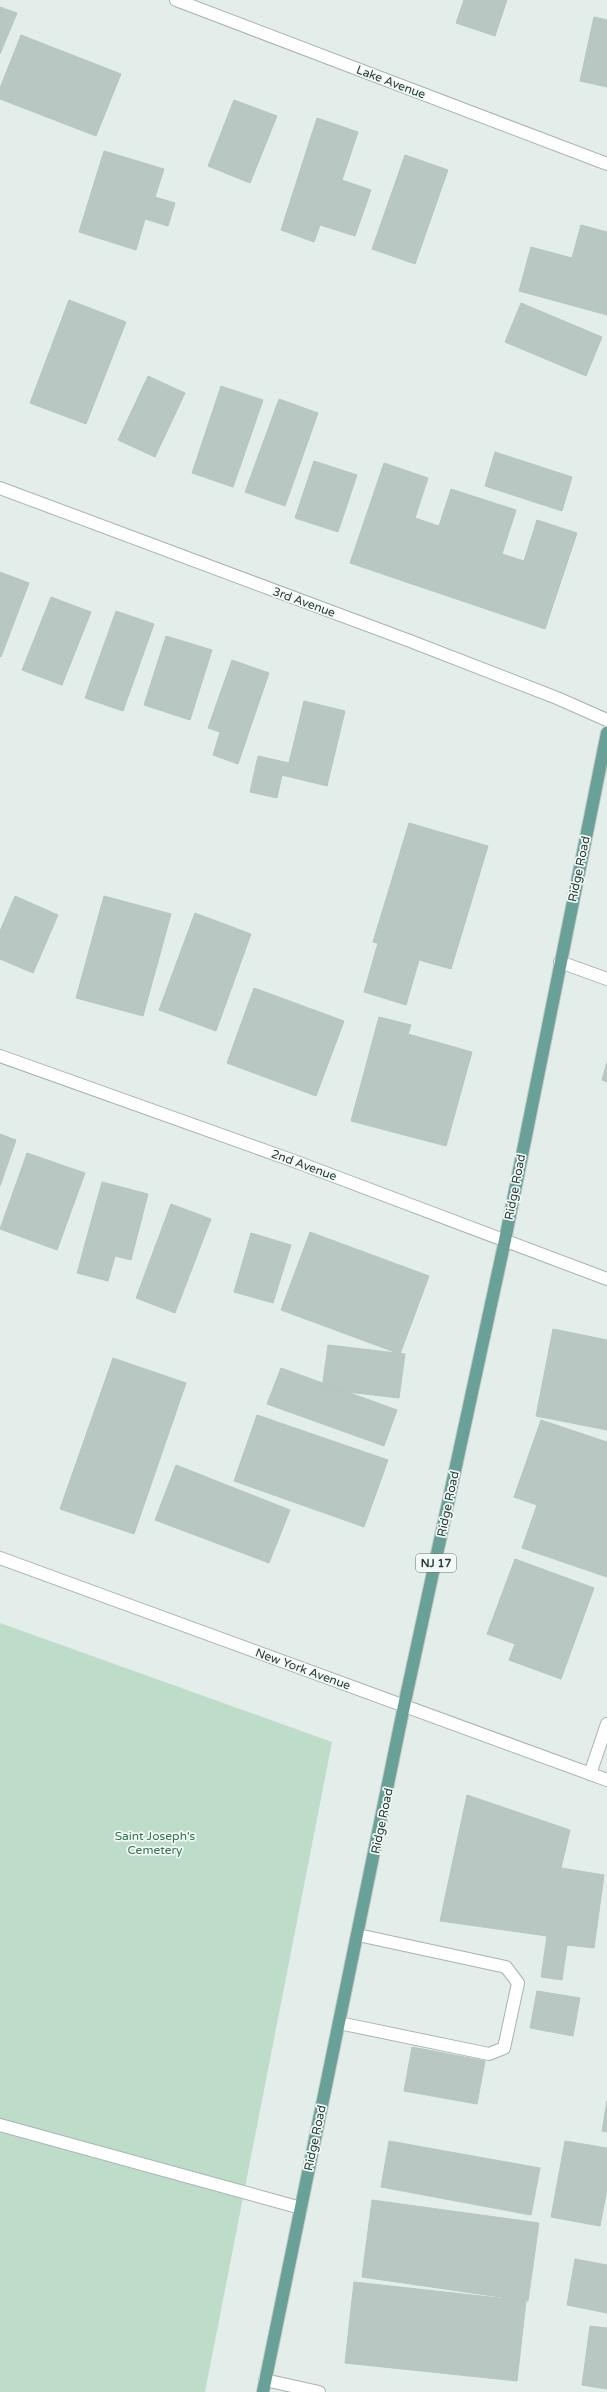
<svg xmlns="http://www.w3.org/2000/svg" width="607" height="2392" font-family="'Varela Round',sans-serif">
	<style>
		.green { fill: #bdddc9 }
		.building { fill: #b9c7c3; stroke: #b6c6c1 }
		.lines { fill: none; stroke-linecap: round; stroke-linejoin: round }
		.service-casing { stroke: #a6b5b1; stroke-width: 14 }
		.minor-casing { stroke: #a6b5b1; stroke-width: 14 }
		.primary-casing { stroke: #c1c9c8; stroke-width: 14 }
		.service { stroke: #fff; stroke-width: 12 }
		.minor { stroke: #fff; stroke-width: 12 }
		.primary { stroke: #69a198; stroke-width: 12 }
		.labels { text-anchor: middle; stroke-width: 3.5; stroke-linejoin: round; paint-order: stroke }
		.shield { fill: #f4f9f7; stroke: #627672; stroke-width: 1 }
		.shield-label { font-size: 11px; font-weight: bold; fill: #233e39 }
		.street-label { font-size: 12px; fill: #233e39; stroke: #f4f9f7 }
		.park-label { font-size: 12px; fill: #2e7450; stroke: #f4f9f7 }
	</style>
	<rect width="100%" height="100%" fill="#e3ede9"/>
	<path class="green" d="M0,1623L332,1742L205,2392H0Z"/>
	<path class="building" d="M464,0H507L495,36L456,23Z
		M0,7L17,13L0,54Z
		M594,17L607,20V87L580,81Z
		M21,35L121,74L96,136L0,99V88Z
		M234,100L277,116L250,183L208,166Z
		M317,118L358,132L342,180L371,190L355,236L320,225L314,242L281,230Z
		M104,151L164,169L155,197L175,203L168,226L145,219L136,250L79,232Z
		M405,155L448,170L415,264L372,249Z
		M581,225L607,232V315L519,291L531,247L572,258Z
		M69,300L126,322L86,424L30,403Z
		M521,303L602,337L586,376L505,342Z
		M148,376L185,393L155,457L118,440Z
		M221,386L263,400L233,487L192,473Z
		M279,399L318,413L285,506L245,492Z
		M495,452L572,477L562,511L485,486Z
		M314,461L357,475L338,532L295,518Z
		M384,463L428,478L415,518L439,526L451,489L516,510L502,554L524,561L537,520L577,533L545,629L350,563Z
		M0,572L29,583L1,657L0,656Z
		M51,597L91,612L62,685L22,670Z
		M116,611L154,624L123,711L85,698Z
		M166,636L212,650L190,720L144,705Z
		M232,660L269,673L238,764L213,755L220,732L208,728Z
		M304,701L345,711L327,786L282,775L277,798L250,792L258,756L289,763Z
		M409,823L488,846L451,969L419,960L406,1005L364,992L378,943L373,942Z
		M15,896L58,915L33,973L0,959V931Z
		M104,896L171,914L143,1016L76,998Z
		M195,913L251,934L216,1031L159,1010Z
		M254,988L344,1021L316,1096L227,1063Z
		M379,1017L411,1025L408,1034L472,1052L446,1146L351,1121Z
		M607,1062V1082L602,1080Z
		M0,1134L16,1140L0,1186Z
		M27,1153L85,1173L57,1250L0,1229Z
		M102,1182L148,1194L131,1260L115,1256L108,1281L77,1273Z
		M171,1204L211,1219L175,1313L136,1298Z
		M310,1232L429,1276L400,1354L281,1310Z
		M251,1233L291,1245L273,1303L234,1292Z
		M553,1329L607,1340V1430L536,1416Z
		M328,1345L405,1354L399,1398L322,1389Z
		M113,1358L186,1383L134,1534L60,1509Z
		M281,1368L397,1410L384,1446L267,1404Z
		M257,1415L388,1460L364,1527L234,1481Z
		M541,1420L607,1442V1577L522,1548L537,1505L514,1497Z
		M176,1465L290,1510L269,1563L155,1520Z
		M515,1559L594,1588L561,1679L509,1660L515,1644L487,1634Z
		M467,1795L570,1830L561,1868L604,1875L594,1948L567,1945L562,1980L541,1977L547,1936L440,1921Z
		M537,1991L580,1998L573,2036L530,2028Z
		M412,2047L485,2061L477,2104L404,2091Z
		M607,2101V2132L602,2131Z
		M389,2141L540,2168L531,2215L381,2187Z
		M565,2141L607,2148V2189L600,2226L551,2217Z
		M372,2200L539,2223L528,2301L362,2277Z
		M575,2259L607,2265V2313L567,2305Z
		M354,2282L526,2301L517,2381L345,2363Z
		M590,2326L607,2328V2389L582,2385Z"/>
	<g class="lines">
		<g class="service-casing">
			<path id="service" d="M560,962L607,979
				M590,1774L607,1724
				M339,2023L489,2054L504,2048L518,1983L506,1967L358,1935
				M0,2125L301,2208
				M265,2380L319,2392"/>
		</g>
		<g class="minor-casing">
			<path id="minor" d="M176,0L607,164
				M0,488L410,641L557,698L607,720
				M0,1056L294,1161L607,1279
				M0,1558L607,1780"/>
		</g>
		<g class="primary-casing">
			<path id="primary" d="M263,2392L404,1706L505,1240L607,733"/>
		</g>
		<use href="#service" class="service"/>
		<use href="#minor" class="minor"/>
		<use href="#primary" class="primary"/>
	</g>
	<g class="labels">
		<rect class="shield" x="416" y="1554" width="40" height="18" rx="3"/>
		<g class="shield-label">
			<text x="436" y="1567">NJ 17</text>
		</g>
		<g class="street-label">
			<text transform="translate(391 82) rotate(21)" y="4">Lake Avenue</text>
			<text transform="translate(304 602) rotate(20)" y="4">3rd Avenue</text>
			<text transform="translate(579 869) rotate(-78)" y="4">Ridge Road</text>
			<text transform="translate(304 1165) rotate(20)" y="4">2nd Avenue</text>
			<text transform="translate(515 1187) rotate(-79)" y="4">Ridge Road</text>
			<text transform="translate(448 1504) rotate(-78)" y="4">Ridge Road</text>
			<text transform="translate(303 1669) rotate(20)" y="4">New York Avenue</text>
			<text transform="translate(382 1821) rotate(-78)" y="4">Ridge Road</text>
			<text transform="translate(315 2138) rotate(-78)" y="4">Ridge Road</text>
		</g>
		<g class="park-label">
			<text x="155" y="1840">Saint Joseph's<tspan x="155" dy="14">Cemetery</tspan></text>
		</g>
	</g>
</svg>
